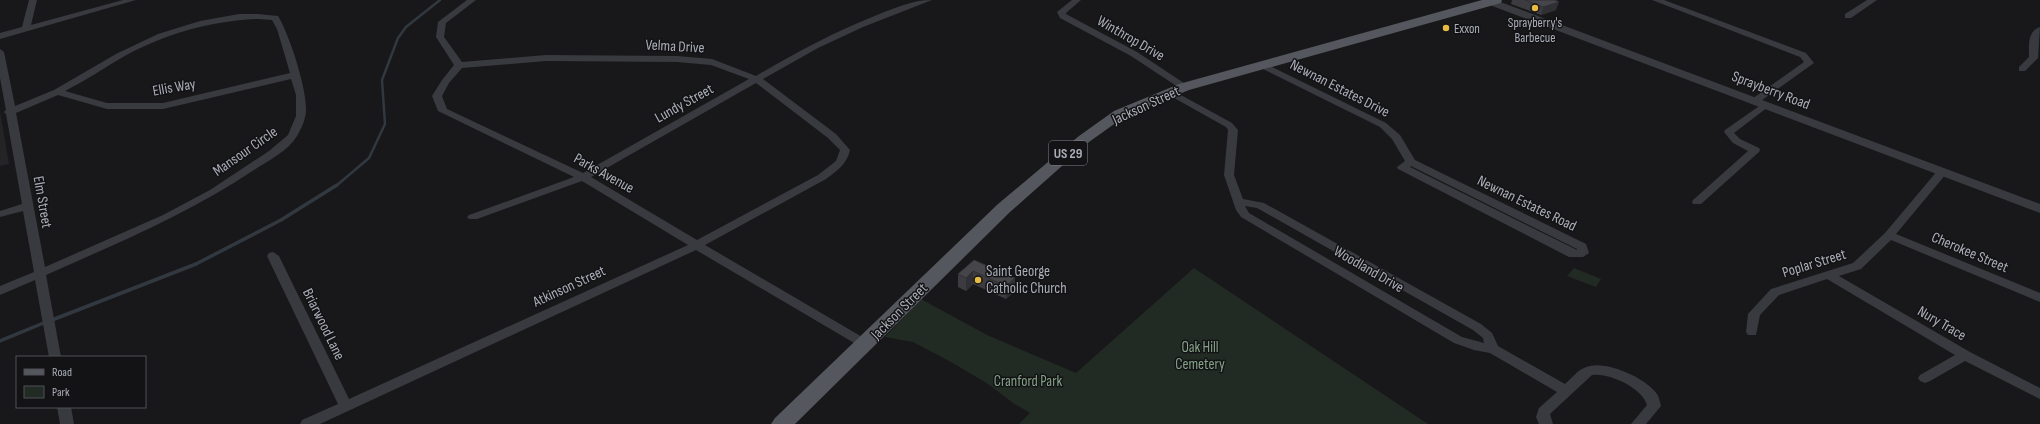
<svg xmlns="http://www.w3.org/2000/svg" width="2040" height="424" font-family="'Sofia Sans Condensed',sans-serif">
	<style>
		.built { fill: #242427 }
		.green { fill: #222a24 }
		.lines { fill: none; stroke-linecap: round; stroke-linejoin: round }
		.stream-far1 { stroke: #31383f; stroke-width: 2.5 }
		.stream { stroke: #31383f; stroke-width: 3.5 }
		.minor { fill: #393a3f; fill-rule: evenodd }
		.tertiary { fill: #393a3f; fill-rule: evenodd }
		.primary { fill: #55575e; fill-rule: evenodd }
		.wall { fill: #3b3b40 }
		.shaded-wall { fill: #303034 }
		.building { fill: #45454a; stroke: #303034 }
		.poi-dot { fill: #e7bb43; stroke: #131315; stroke-width: 1.5 }
		.labels { text-anchor: middle; stroke-width: 3; stroke-linejoin: round; paint-order: stroke }
		.far-poi-label { font-size: 13px; fill: #abaeb9; stroke: #131315 }
		.shield { fill: #131315; stroke: #7d8088; stroke-width: 1 }
		.shield-label { font-size: 14px; font-weight: bold; fill: #abaeb9 }
		.street-label { font-size: 15px; fill: #abaeb9; stroke: #131315 }
		.poi-label { font-size: 15px; fill: #abaeb9; stroke: #131315; text-anchor: start }
		.park-label { font-size: 15px; fill: #84a388; stroke: #131315 }
	</style>
	<rect width="100%" height="100%" fill="#18181a"/>
	<path class="built" d="M0,112L9,164L0,166Z"/>
	<path class="green" d="M1194,268L1428,424H1019L1030,413L1013,403L988,384L951,362L913,342L885,337L921,299L987,335L1076,373Z
		M1574,268L1601,279L1596,287L1567,276Z"/>
	<g class="lines">
		<path class="stream-far1" d="M336,186L369,158L385,124L382,80L398,38L406,27L440,0"/>
		<path class="stream" d="M52,320L196,264L281,220L337,185
			M0,341L46,322"/>
		<path class="minor" d="M29,0H37L31,25L123,0H136L0,39V33L22,27Z
			M467,0H476L446,23L444,37L462,62L546,55L677,56L712,59L756,76C795,53 834,32 877,15C895,8 912,0 932,0L863,27L818,48L763,79L836,134L850,150C847,164 837,171 826,179L705,245L869,341L871,344L869,347H861L696,250L320,424H300L302,420L338,404L267,256L269,253L273,252L279,256L349,399L688,245L582,181L477,219H469L467,217L469,215L574,177L438,111L432,96L442,80L454,65L436,37L438,22ZM546,61L677,62L711,65L749,79L583,173L447,109L442,96L449,83L462,68ZM756,83L828,138L840,150L836,161L818,175L697,240L591,177Z
			M1072,0H1081L1066,13V14L1137,52L1187,85L1189,87L1187,89H1181L1131,56L1060,18L1057,12Z
			M1652,0H1664L1806,53L1814,63L1758,103H1752L1750,101L1752,99L1804,62L1800,57Z
			M1867,0H1877L1851,18H1845V14Z
			M239,14H258L278,16C289,33 311,99 305,117C304,123 300,131 297,136C288,151 268,161 254,170C188,214 118,243 46,275L61,357H49L35,280L0,295V286L34,272L23,211L0,217V211L22,204L6,114L4,112L6,110L0,78V49L4,52L15,106L54,90L116,54L158,34L200,21ZM258,19L272,20L277,29L290,73L163,103H107L65,91C85,81 104,68 123,57C165,34 210,21 258,19ZM291,79L296,95V116L288,135L269,151L210,190L163,215L45,267L16,113L58,95L107,109H163Z
			M2040,27L2038,58L2025,71H2019V67L2029,57C2029,47 2027,31 2040,27Z
			M1264,63L1386,123L1400,135L1415,160L1586,244L1589,253L1583,257H1569L1398,169L1397,167L1405,161L1392,139L1380,127L1261,68L1259,66ZM1411,166L1577,249V250L1410,167Z
			M1170,89L1232,123L1238,130L1234,175L1243,199L1264,203L1481,324L1492,333L1498,346L1565,384C1571,379 1577,371 1584,368C1603,358 1646,378 1657,394C1659,397 1660,402 1661,406L1646,424H1631L1647,405C1643,388 1608,372 1592,375L1550,414L1553,424H1539L1536,417L1539,408L1557,392L1490,353L1474,350L1454,343L1241,217L1236,210L1224,175L1228,130L1226,127L1167,94L1165,92L1167,90ZM1245,206L1257,208L1473,330L1483,338L1484,343L1462,337L1249,213Z
			M1765,102L1770,105L1768,107L1734,133L1740,139L1759,148L1760,150L1759,152L1701,204H1693L1692,202L1693,200L1748,151L1733,143L1724,132L1725,130Z
			M1942,169L1947,172L1946,174L1896,234L2040,293V302L1891,240L1861,269L1839,276L1970,352L2040,388V399L1965,361L1930,381L1925,383L1920,381L1918,378L1920,375L1955,355L1827,279L1779,295L1760,315L1756,335H1748L1746,332L1748,314L1771,289L1853,263L1885,233L1938,170Z
			M57,407H71L74,424H60Z"/>
		<path class="tertiary" d="M1487,0H1495L2040,204V213L1487,4L1486,2Z"/>
		<path class="primary" d="M1482,0H1502L1501,3L1189,90L1124,117L1089,142L1010,212L795,424H771L775,418L998,204L1079,136L1114,111L1179,84Z"/>
	</g>
	<path class="wall" d="M1512,0H1555L1556,10L1541,15L1511,4Z
		M974,260L1015,278V291L1006,299L973,284L966,291L958,287V274Z"/>
	<path class="shaded-wall" d="M1559,2L1556,10L1541,15L1543,7Z
		M973,271V284L966,291V278Z
		M1015,278V291L1006,299V286Z"/>
	<path class="building" d="M1525,0H1555L1559,2L1543,7Z
		M974,260L1015,278L1006,286L973,271L966,278L958,274Z"/>
	<g class="poi-dot">
		<circle cx="1535" cy="8" r="4"/>
		<circle cx="1446" cy="28" r="4"/>
		<circle cx="978" cy="280" r="4"/>
	</g>
	<g class="labels">
		<g class="far-poi-label">
			<text x="1535" y="27">Sprayberry's<tspan x="1535" dy="15">Barbecue</tspan></text>
			<text x="1454" y="33" text-anchor="start">Exxon</text>
		</g>
		<rect class="shield" x="1049" y="141" width="38" height="24" rx="3"/>
		<g class="shield-label">
			<text x="1068" y="158">US 29</text>
		</g>
		<g class="street-label">
			<text transform="translate(1131 38) rotate(30)" y="5">Winthrop Drive</text>
			<text transform="translate(675 46) rotate(3)" y="5">Velma Drive</text>
			<text transform="translate(174 87) rotate(-10)" y="5">Ellis Way</text>
			<text transform="translate(1340 88) rotate(27)" y="5">Newnan Estates Drive</text>
			<text transform="translate(1771 90) rotate(21)" y="5">Sprayberry Road</text>
			<text transform="translate(684 103) rotate(-29)" y="5">Lundy Street</text>
			<text transform="translate(1146 105) rotate(-25)" y="5">Jackson Street</text>
			<text transform="translate(245 151) rotate(-35)" y="5">Mansour Circle</text>
			<text transform="translate(604 173) rotate(29)" y="5">Parks Avenue</text>
			<text transform="translate(43 202) rotate(80)" y="5">Elm Street</text>
			<text transform="translate(1527 203) rotate(26)" y="5">Newnan Estates Road</text>
			<text transform="translate(1970 252) rotate(23)" y="5">Cherokee Street</text>
			<text transform="translate(1814 263) rotate(-17)" y="5">Poplar Street</text>
			<text transform="translate(1369 269) rotate(30)" y="5">Woodland Drive</text>
			<text transform="translate(569 286) rotate(-25)" y="5">Atkinson Street</text>
			<text transform="translate(899 311) rotate(-45)" y="5">Jackson Street</text>
			<text transform="translate(1942 323) rotate(30)" y="5">Nury Trace</text>
			<text transform="translate(324 324) rotate(64)" y="5">Briarwood Lane</text>
		</g>
		<g class="poi-label">
			<text x="986" y="276">Saint George<tspan x="986" dy="17">Catholic Church</tspan></text>
		</g>
		<g class="park-label">
			<text x="1200" y="352">Oak Hill<tspan x="1200" dy="17">Cemetery</tspan></text>
			<text x="1028" y="386">Cranford Park</text>
		</g>
	</g>
	<rect x="16" y="356" width="130" height="52" fill="#131315" stroke="#505157"/>
	<rect x="24" y="369" width="20" height="6" fill="#55575e" stroke="#505157"/>
	<text x="52" y="376" font-size="12" fill="#abaeb9">Road</text>
	<rect x="24" y="386" width="20" height="12" fill="#222a24" stroke="#505157"/>
	<text x="52" y="396" font-size="12" fill="#abaeb9">Park</text>
</svg>
